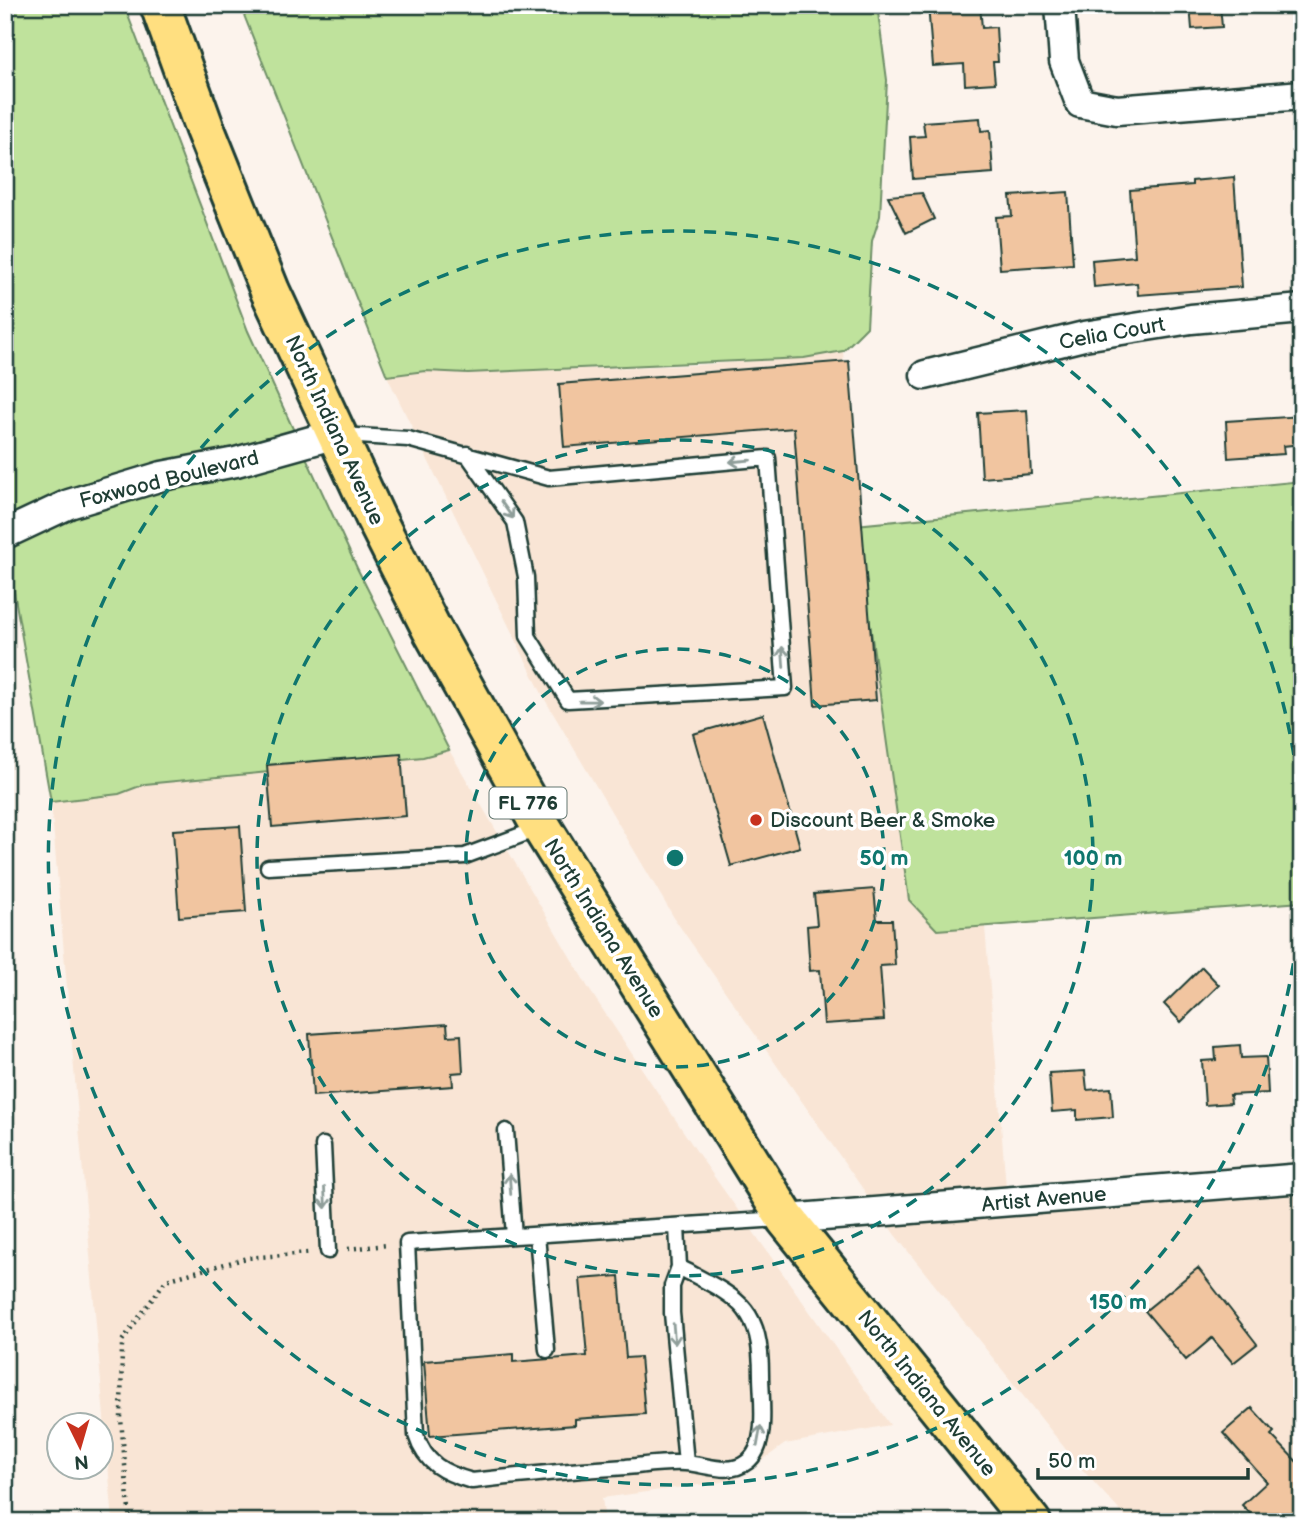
<svg xmlns="http://www.w3.org/2000/svg" width="1307" height="1527" font-family="'Balsamiq Sans',sans-serif">
	<style>
		.built { fill: #f9e5d5 }
		.green { fill: #bfe29c; stroke: #6f9068; stroke-width: 2 }
		.building { fill: #f1c5a0; stroke: #1f3d34; stroke-width: 2 }
		.lines { fill: none; stroke-linecap: round; stroke-linejoin: round }
		.lane-casing { stroke: #1f3d34; stroke-width: 19 }
		.street-casing { stroke: #1f3d34; stroke-width: 33 }
		.primary-casing { stroke: #1f3d34; stroke-width: 44 }
		.path { stroke: #1f3d34; stroke-width: 4.5; stroke-dasharray: 2 5; stroke-linecap: butt }
		.lane { stroke: #fff; stroke-width: 14 }
		.street { stroke: #fff; stroke-width: 28 }
		.primary { stroke: #ffdf80; stroke-width: 38 }
		.oneway { stroke: #8f9e9a }
		.ring { fill: none; stroke: #0f766e; stroke-width: 3.5; stroke-dasharray: 12 9 }
		.poi-dot { fill: #c8321e; stroke: #fff; stroke-width: 2.5 }
		.labels { text-anchor: middle; stroke-width: 7; stroke-linejoin: round; paint-order: stroke }
		.shield { fill: #fff; stroke: #627771; stroke-width: 2 }
		.shield-label { font-size: 19px; font-weight: bold; fill: #1f3d34 }
		.street-label { font-size: 21px; fill: #1f3d34; stroke: #fff }
		.poi-label { font-size: 21px; fill: #1f3d34; stroke: #fff; text-anchor: start }
		.centre { fill: #0f766e; stroke: #fff; stroke-width: 3.5 }
		.ring-label { font-size: 21px; text-anchor: middle; font-weight: bold; fill: #0f766e; stroke: #fff; stroke-width: 7; stroke-linejoin: round; paint-order: stroke }
	</style>
	<rect width="100%" height="100%" fill="#fcf3ec"/>
	<filter id="ink" filterUnits="userSpaceOnUse"><feTurbulence type="fractalNoise" baseFrequency=".0143" numOctaves="2"/><feDisplacementMap in="SourceGraphic" scale="14" xChannelSelector="R" yChannelSelector="G"/><feConvolveMatrix kernelMatrix="1 2 1 2 8 2 1 2 1" color-interpolation-filters="sRGB"/></filter>
	<g filter="url(#ink)">
		<path class="built" d="M843,351L856,525L937,930L985,927L1006,1187L1302,1164V1522H1130L1079,1466L895,1235L676,921L544,698L387,376L425,371L468,373L697,365L804,358Z
			M449,750L589,989L701,1158L890,1425L785,1444L735,1480L602,1498L605,1522H113L51,802L119,794L145,784L423,757Z"/>
		<path class="green" d="M5,5H124L248,331L357,568L449,750L423,757L145,784L119,794L51,802L5,541Z
			M240,5H877L887,80L880,216L872,241L867,327L843,351L804,358L468,373L425,371L387,376Z
			M1302,481V902L937,930L909,900L856,525Z"/>
		<path class="building" d="M928,5H980L982,28L996,27L998,62H993L995,83L965,85L964,64L933,66Z
			M1190,5H1220L1222,27L1192,29Z
			M980,118L981,131L990,130L993,173L913,179L910,137L925,136L923,122Z
			M1234,177L1242,287L1138,295L1137,283L1094,287L1092,260L1135,256L1130,190L1192,185V181Z
			M1068,192L1073,264L1000,269L996,217L1012,216L1010,196Z
			M922,193L934,219L906,233L888,196Z
			M849,361L876,700L815,705L794,428L564,447L559,384Z
			M1027,410L1031,474L982,478L978,413Z
			M1302,416V444L1283,446L1284,454L1228,458L1226,421Z
			M763,714L800,847L731,866L693,734Z
			M401,754L406,816L272,827L267,765Z
			M240,826L246,912L179,917L173,830Z
			M874,889L877,920H892L895,965L880,966L884,1020L824,1024L820,970L810,971L807,926L817,925L814,894Z
			M1202,967L1219,985L1181,1022L1164,1004Z
			M447,1024L448,1036L461,1035L463,1072L452,1073L453,1086L313,1096L309,1034Z
			M1240,1045L1241,1058L1266,1057L1268,1093L1230,1095L1231,1103L1205,1105L1202,1061L1216,1060L1215,1047Z
			M1085,1071L1087,1090L1111,1088L1113,1117L1077,1120V1110L1052,1112L1049,1073Z
			M1198,1268L1257,1344L1233,1363L1212,1338L1186,1360L1145,1311Z
			M619,1276L626,1358L640,1357L645,1414L575,1419V1425L430,1436L424,1361L513,1354V1362L587,1356L580,1279Z
			M1252,1408L1274,1432L1271,1435L1302,1467V1513L1293,1522H1258L1242,1505L1267,1482L1223,1433Z"/>
		<g class="lines">
			<g class="lane-casing">
				<path id="lane" d="M341,435L408,439L549,478L768,458L785,688L568,700L528,636L526,577L515,522L467,454
					M268,867L465,856L540,828
					M506,1131L514,1236
					M323,1145L328,1251
					M677,1226L679,1267L672,1286V1313L686,1463
					M537,1235L547,1350
					M679,1267C737,1298 761,1304 761,1375C761,1399 769,1446 747,1462C729,1476 705,1464 685,1463C666,1462 646,1465 626,1467C575,1470 524,1475 472,1481C444,1473 425,1464 416,1435L407,1243L781,1219"/>
			</g>
			<g class="street-casing">
				<path id="street" d="M1060,5L1064,61L1080,103L1117,110L1302,95
					M925,375L1084,336L1191,319L1302,309
					M5,534L69,504L162,476L236,462L336,434
					M786,1219L1302,1178"/>
			</g>
			<g class="primary-casing">
				<path id="primary" d="M160,5L204,127L270,291L376,519L431,628L539,823L786,1219L1031,1522"/>
			</g>
			<path class="path" d="M348,1249L388,1245
				M130,1522L121,1419L122,1341L166,1280L247,1258L308,1253"/>
			<use href="#lane" class="lane"/>
			<use href="#street" class="street"/>
			<use href="#primary" class="primary"/>
		</g>
		<defs><path id="oneway-shaft" d="M-6 0H5M1.5-3L5.5 0L1.5 3" fill="none" stroke-width="1.6" stroke-linecap="round" stroke-linejoin="round" transform="scale(1.75)"/></defs>
		<g class="oneway">
			<use href="#oneway-shaft" transform="translate(740 461) rotate(175)"/>
			<use href="#oneway-shaft" transform="translate(507 510) rotate(55)"/>
			<use href="#oneway-shaft" transform="translate(783 657) rotate(-94)"/>
			<use href="#oneway-shaft" transform="translate(590 701) rotate(-1)"/>
			<use href="#oneway-shaft" transform="translate(510 1184) rotate(-94)"/>
			<use href="#oneway-shaft" transform="translate(325 1198) rotate(87)"/>
			<use href="#oneway-shaft" transform="translate(674 1334) rotate(85)"/>
			<use href="#oneway-shaft" transform="translate(759 1436) rotate(-80)"/>
		</g>
	</g>
	<g class="ring">
		<circle cx="675" cy="858" r="209"/>
		<circle cx="675" cy="858" r="418"/>
		<path d="M1302 880A627 627 0 1 1 1302 836"/>
	</g>
	<circle class="poi-dot" cx="756" cy="820" r="7"/>
	<g class="labels">
		<rect class="shield" x="489.5" y="787.5" width="77" height="31" rx="5"/>
		<g class="shield-label">
			<text x="528" y="810">FL 776</text>
		</g>
		<g class="street-label">
			<text transform="translate(1112 333) rotate(-10)" y="7">Celia Court</text>
			<text transform="translate(335 430) rotate(65)" y="7">North Indiana Avenue</text>
			<text transform="translate(169 479) rotate(-14)" y="7">Foxwood Boulevard</text>
			<text transform="translate(604 928) rotate(58)" y="7">North Indiana Avenue</text>
			<text transform="translate(1044 1199) rotate(-5)" y="7">Artist Avenue</text>
			<text transform="translate(927 1393) rotate(51)" y="7">North Indiana Avenue</text>
		</g>
		<g class="poi-label">
			<text x="770" y="827">Discount Beer &amp; Smoke</text>
		</g>
	</g>
	<circle cx="675" cy="858" r="10" class="centre"/>
	<g class="ring-label">
		<text x="884" y="865">50 m</text>
		<text x="1093" y="865">100 m</text>
		<text x="1118" y="1309">150 m</text>
	</g>
	<rect width="1307" height="1527" fill="none" stroke="#fff" stroke-width="28"/>
	<rect x="14" y="14" width="1279" height="1499" fill="none" stroke="#1f3d34" stroke-width="2.5" filter="url(#ink)"/>
	<g transform="translate(80 1446) rotate(175)"><circle r="33" fill="#ffffff" stroke="#a5b1ae" stroke-width="2"/>
	<path d="M0-5L12 26L0 18L-12 26Z" fill="#c8321e"/>
	<text y="-10" font-size="19" font-weight="bold" text-anchor="middle" fill="#1f3d34">N</text>
	</g>
	<path d="M1038 1468v10h210v-10" fill="none" stroke="#1f3d34" stroke-width="3.5"/>
	<text x="1048" y="1468" font-size="21" fill="#1f3d34" stroke="#ffffff" stroke-width="5" paint-order="stroke">50 m</text>
</svg>
